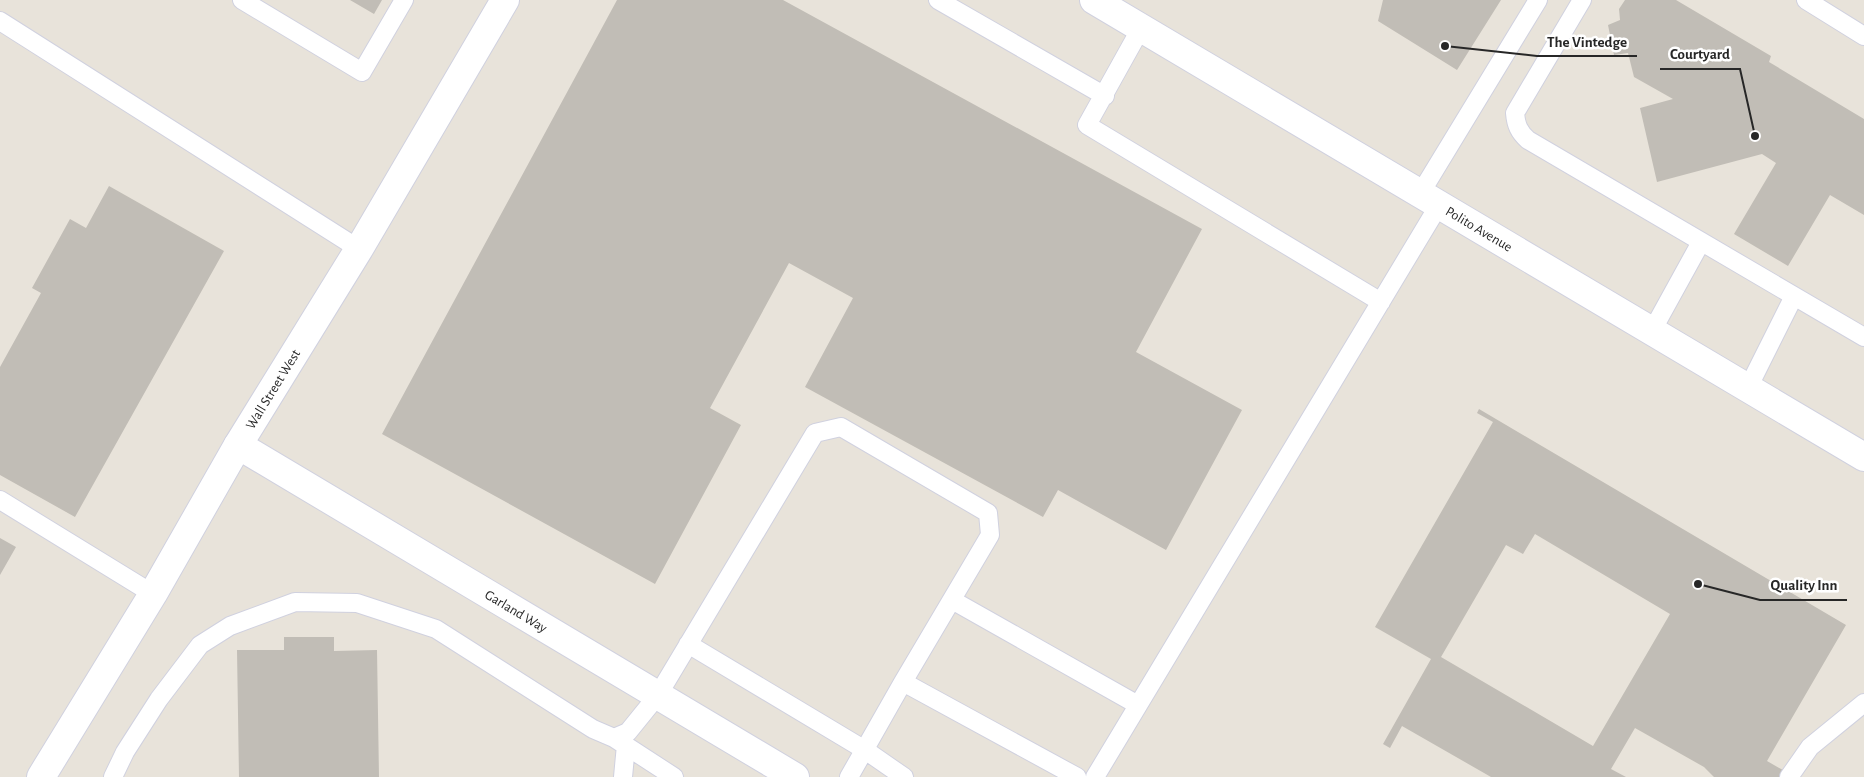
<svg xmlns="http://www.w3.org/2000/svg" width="1864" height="777" font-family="'Alegreya Sans',sans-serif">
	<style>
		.building { fill: #c1bdb6; fill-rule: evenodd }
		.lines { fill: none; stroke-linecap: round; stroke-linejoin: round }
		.lane-casing { stroke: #d0d1df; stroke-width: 20 }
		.street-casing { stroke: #d0d1df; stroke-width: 30 }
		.secondary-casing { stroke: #d0d1df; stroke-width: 30 }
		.lane { stroke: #fff; stroke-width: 18 }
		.street { stroke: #fff; stroke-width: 28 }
		.secondary { stroke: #fff; stroke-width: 28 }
		.labels { text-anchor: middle; stroke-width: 5; stroke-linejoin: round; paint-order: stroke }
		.street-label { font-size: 14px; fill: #272727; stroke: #fff }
		.leader { fill: none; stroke: #272727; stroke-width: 2 }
		.callout-dot { fill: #272727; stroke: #fff; stroke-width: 2 }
		.callout-label { font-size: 15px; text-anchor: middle; font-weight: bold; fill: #272727; stroke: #fff; stroke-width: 5; stroke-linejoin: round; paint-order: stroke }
	</style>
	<rect width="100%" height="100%" fill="#e8e3da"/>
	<path class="building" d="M350,0H382L374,14Z
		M617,0H783L1202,229L1136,352L1242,410L1166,550L1058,490L1043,517L805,387L853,298L789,263L710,408L741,425L655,584L382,434Z
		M1383,0H1501L1457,70L1378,21Z
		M1625,0H1676L1771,56L1769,62L1864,119V215L1830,195L1788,266L1734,234L1776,163L1762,154L1657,182L1640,108L1673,99L1634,77L1628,53L1614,55L1608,25L1620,20L1619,9Z
		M109,186L224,251L75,517L0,475V367L41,293L32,288L70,219L86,228Z
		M1479,409L1846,625L1767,761L1795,777H1714L1704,767L1635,728L1611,769L1626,777H1491L1402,726L1390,748L1383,744L1431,659L1375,627L1493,422L1477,413ZM1535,534L1670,614L1593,746L1441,657L1506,545L1523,554Z
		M0,538L16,547L0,575Z
		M284,637H334V651L377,650L379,777H239L237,650H284Z"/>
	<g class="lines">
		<g class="lane-casing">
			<path id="lane" d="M242,0L362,72L404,0
				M938,0L1105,96
				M1582,0L1515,113C1516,125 1519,132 1528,140L1864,337
				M1806,0L1864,36
				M0,21L359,249
				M1141,28L1087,125L1381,302
				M1420,194L1538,0
				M1652,331L1701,242
				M1748,388L1794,296
				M0,500L153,594
				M952,600L1138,705
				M688,644L865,750L904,777
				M903,682L1077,777
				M614,738L674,777
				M113,777L125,752L159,699L200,645L230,626L295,602L357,603L436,629L593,729L614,738L628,732L658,695L815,433L841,427L988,513L990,535L903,682L849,777
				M623,777L626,745
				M1095,777L1439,205
				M1789,777L1810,747L1864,703"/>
		</g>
		<g class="street-casing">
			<g id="street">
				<path id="s1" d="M238,445L795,777"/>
				<path id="s2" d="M41,777L153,594L238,445L359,249L505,0"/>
			</g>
		</g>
		<g class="secondary-casing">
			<g id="secondary">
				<path id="s3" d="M1094,0L1864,457"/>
			</g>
		</g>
		<use href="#lane" class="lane"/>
		<use href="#street" class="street"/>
		<use href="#secondary" class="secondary"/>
	</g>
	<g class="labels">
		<g class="street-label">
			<text dy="5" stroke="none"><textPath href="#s3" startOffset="448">Polito Avenue</textPath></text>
			<text dy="5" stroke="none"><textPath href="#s2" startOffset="452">Wall Street West</textPath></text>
			<text dy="5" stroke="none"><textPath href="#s1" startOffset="324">Garland Way</textPath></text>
		</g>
	</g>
	<path class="leader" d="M1445 46L1537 56H1637M1755 136L1740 69H1660M1698 584L1760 600H1847"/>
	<g class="callout-dot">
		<circle cx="1445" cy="46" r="5"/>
		<circle cx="1755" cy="136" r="5"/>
		<circle cx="1698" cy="584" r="5"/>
	</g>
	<g class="callout-label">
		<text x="1587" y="47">The Vintedge</text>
		<text x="1700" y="59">Courtyard</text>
		<text x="1804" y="590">Quality Inn</text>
	</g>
</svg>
